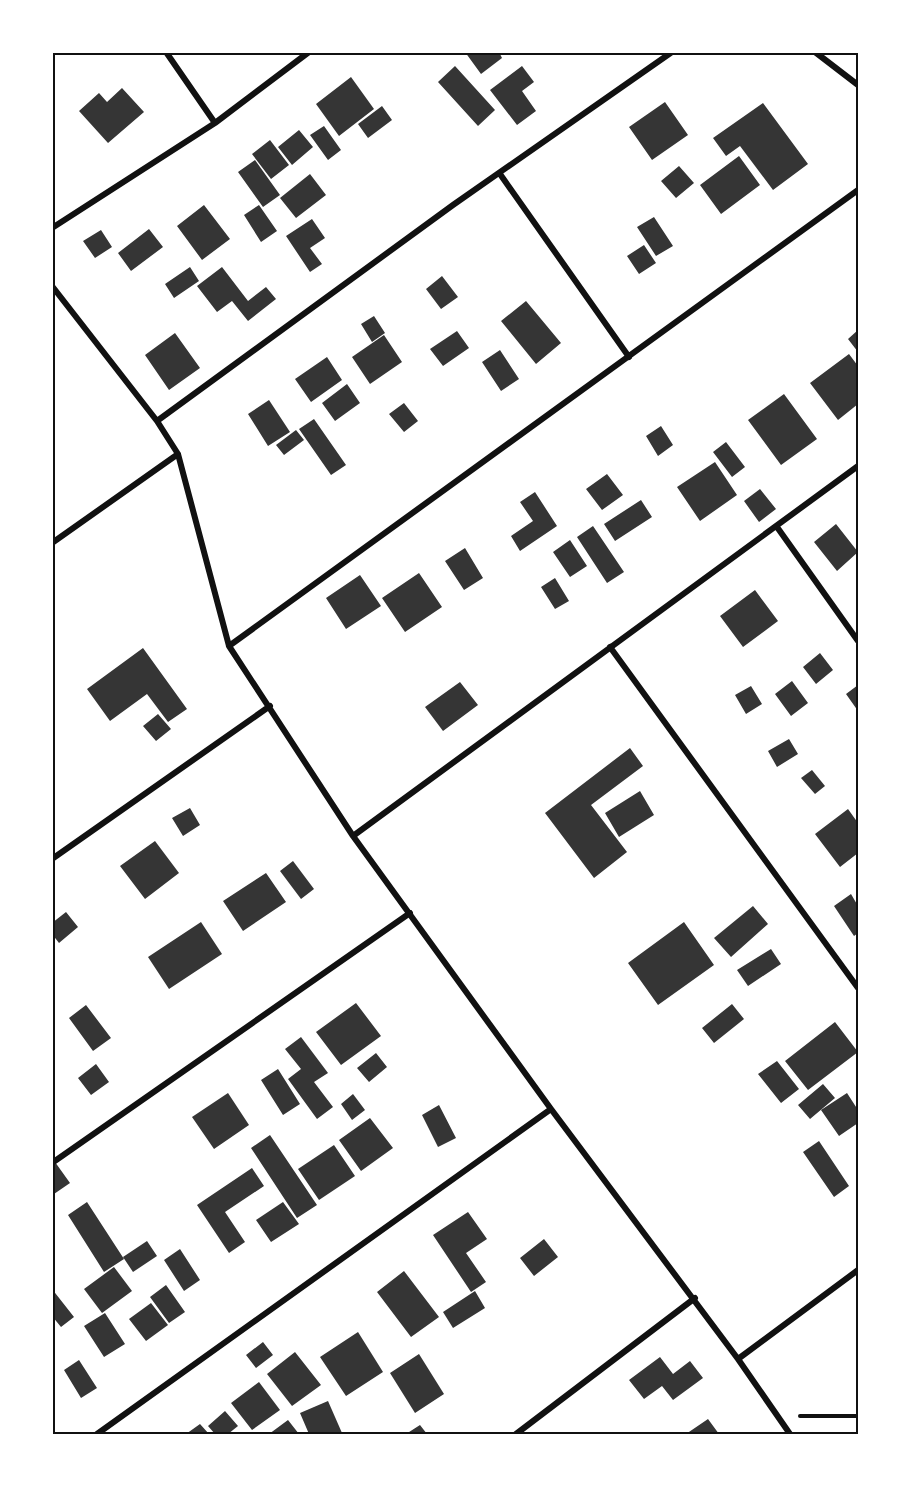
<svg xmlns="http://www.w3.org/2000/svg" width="911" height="1487" font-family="'Fira Sans',sans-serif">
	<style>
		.building { fill: #353535 }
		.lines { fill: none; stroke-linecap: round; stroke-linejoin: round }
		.path { stroke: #111; stroke-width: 4 }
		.minor { stroke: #111; stroke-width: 6 }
		.neatline { fill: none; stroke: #111; stroke-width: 2 }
	</style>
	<rect width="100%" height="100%" fill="#fff"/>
	<path class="building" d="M465,52H499L502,58L481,74Z
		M455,66L495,110L478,126L438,82Z
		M522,66L534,82L522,91L536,111L517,125L490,90Z
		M351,77L374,109L339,136L316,104Z
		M122,88L144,112L108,143L79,111L99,93L107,102Z
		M665,102L688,135L652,160L629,127Z
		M763,103L808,164L773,190L740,146L726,156L713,138Z
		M382,106L392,120L368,138L358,124Z
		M324,126L341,150L328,160L310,135Z
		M299,130L313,147L292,165L278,147Z
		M270,140L289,165L271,179L252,154Z
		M739,156L760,185L721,214L700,185Z
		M255,160L280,195L263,207L238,172Z
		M679,166L694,183L676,198L661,181Z
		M310,174L326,195L296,218L280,198Z
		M204,205L230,239L202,260L177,226Z
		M259,205L277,231L261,242L244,215Z
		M654,217L673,246L656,256L637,227Z
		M312,219L325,238L310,248L322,264L310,272L286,236Z
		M149,229L163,247L131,271L118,253Z
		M101,230L112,247L95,258L83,241Z
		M644,245L656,263L639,274L627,256Z
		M190,267L199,281L174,298L165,284Z
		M222,267L248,301L266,287L276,299L248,321L232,301L217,312L197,286Z
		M442,276L458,297L441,309L426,289Z
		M526,301L561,343L536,364L501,321Z
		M374,316L385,333L372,342L361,324Z
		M858,330V352L848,339Z
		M457,331L469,348L443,366L430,349Z
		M175,333L200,368L169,390L145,355Z
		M384,335L402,362L370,384L352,357Z
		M500,350L519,379L501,391L482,362Z
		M849,354L858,366V404L838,420L810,383Z
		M327,357L342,380L311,402L295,379Z
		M347,384L360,403L335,421L322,403Z
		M784,394L817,439L781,465L748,420Z
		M269,400L290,432L268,446L248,414Z
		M404,403L418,421L404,432L389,414Z
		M314,419L346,465L331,475L299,429Z
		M661,426L673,445L658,456L646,436Z
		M296,430L304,440L284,455L276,445Z
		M726,442L745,467L732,477L713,452Z
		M715,462L737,495L700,521L677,487Z
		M607,474L623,495L602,510L586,489Z
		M760,489L776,509L759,522L744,501Z
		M535,492L557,526L520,551L511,536L533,521L520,502Z
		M641,500L652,517L615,541L604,524Z
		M836,524L858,552L837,571L814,542Z
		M593,526L624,572L607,583L577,537Z
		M570,540L587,566L570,577L553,552Z
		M465,548L483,578L464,590L445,561Z
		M419,573L442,607L405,632L382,598Z
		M360,575L381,606L346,629L326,598Z
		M555,578L569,601L555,609L541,587Z
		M755,590L778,621L743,647L720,616Z
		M143,648L187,709L168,722L147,694L110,721L87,689Z
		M820,653L833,670L816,684L803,667Z
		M792,681L808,703L791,716L775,694Z
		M460,682L478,705L443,731L425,707Z
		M858,685V711L846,694Z
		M751,686L762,704L746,714L735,695Z
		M158,714L171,729L156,741L143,726Z
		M789,739L798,754L777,767L768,751Z
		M630,748L643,766L591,805L627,852L594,878L545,813Z
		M812,770L825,786L815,794L801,778Z
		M640,791L654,815L619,837L605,813Z
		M190,808L200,825L183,836L172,818Z
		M848,809L858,823V853L840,867L815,834Z
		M155,841L179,873L145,899L120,866Z
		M293,861L314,889L301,899L280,871Z
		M266,873L286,902L243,931L223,901Z
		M851,894L858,906V933L854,936L834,906Z
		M753,906L768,924L731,957L714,938Z
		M66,912L78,927L59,943L52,934V923Z
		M201,922L222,954L169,989L148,957Z
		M684,922L714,965L658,1005L628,963Z
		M771,949L781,964L748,986L737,970Z
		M356,1003L381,1036L341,1065L316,1032Z
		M732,1004L744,1019L714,1043L702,1028Z
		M86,1005L111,1038L93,1051L69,1018Z
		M835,1022L858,1052L808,1090L785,1061Z
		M301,1037L328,1073L314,1082L333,1107L317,1119L288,1079L301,1069L285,1049Z
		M376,1053L387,1067L369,1082L357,1068Z
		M777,1061L799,1089L781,1103L758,1074Z
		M96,1064L109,1082L91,1095L78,1078Z
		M278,1069L300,1104L283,1115L261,1080Z
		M823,1084L835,1098L810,1119L798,1105Z
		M228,1093L249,1125L214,1149L192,1117Z
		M847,1093L858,1110V1123L839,1136L821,1110Z
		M353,1094L365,1110L352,1120L341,1104Z
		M439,1105L456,1138L438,1147L422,1115Z
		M370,1118L393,1148L361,1171L339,1140Z
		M270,1135L317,1205L297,1218L251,1148Z
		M819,1141L849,1186L834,1197L803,1152Z
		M334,1145L355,1176L319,1200L298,1169Z
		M55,1162L70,1183L54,1194L52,1164Z
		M252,1168L264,1186L225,1212L245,1242L229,1253L197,1205Z
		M87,1202L124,1259L104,1272L68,1215Z
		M283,1202L299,1224L271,1242L256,1220Z
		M468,1212L487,1239L466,1253L486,1282L471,1292L433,1235Z
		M544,1239L558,1257L534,1276L520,1258Z
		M147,1241L157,1256L133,1272L123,1257Z
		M180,1249L200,1280L184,1291L164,1260Z
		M114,1267L132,1291L102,1313L84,1289Z
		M404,1271L439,1317L411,1337L377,1292Z
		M166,1285L185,1312L169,1323L150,1297Z
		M52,1289L74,1317L61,1327L52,1316Z
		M475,1291L485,1308L453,1328L443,1312Z
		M151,1303L168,1325L146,1341L129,1319Z
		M105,1313L125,1344L104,1357L84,1326Z
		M358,1332L383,1372L346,1396L320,1357Z
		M263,1342L273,1355L256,1368L246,1355Z
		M295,1352L321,1385L292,1406L267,1374Z
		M419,1354L444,1394L415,1413L390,1373Z
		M660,1357L673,1374L690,1361L703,1378L673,1400L662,1386L644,1399L629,1380Z
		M79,1360L97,1388L81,1398L64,1370Z
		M259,1382L280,1410L252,1430L231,1403Z
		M328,1401L342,1433L309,1434L300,1413Z
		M225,1411L238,1426L228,1434H215L208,1426Z
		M708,1419L719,1434H686Z
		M288,1420L299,1434H269Z
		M200,1424L209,1434H186Z
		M420,1425L427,1434H406Z"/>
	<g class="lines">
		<path class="path" d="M800,1416H858"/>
		<path class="minor" d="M166,52L215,123
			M815,52L858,85
			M500,174L629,357
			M52,228L215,123L309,52
			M52,286L157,421L178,454L229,646L353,836L551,1109L738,1359
			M157,421L453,205L672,52
			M777,527L858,641
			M52,543L178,454
			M229,646L858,190
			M610,647L858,988
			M353,836L858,466
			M52,859L270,706
			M52,1163L410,913
			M97,1434L551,1109
			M516,1434L695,1298
			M790,1434L738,1359L858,1270"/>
	</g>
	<rect width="911" height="1487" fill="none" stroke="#ffffff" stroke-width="108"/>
	<rect x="54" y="54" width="803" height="1379" class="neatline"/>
</svg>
